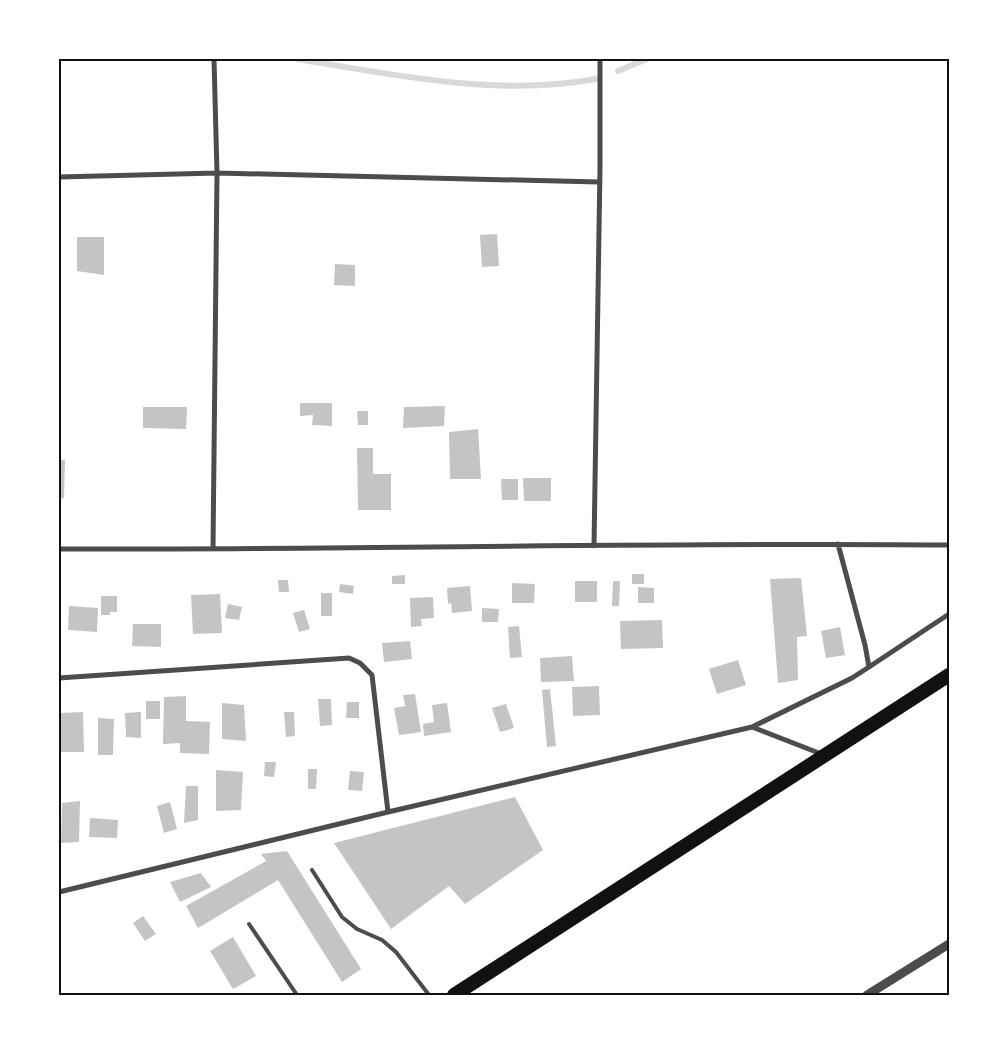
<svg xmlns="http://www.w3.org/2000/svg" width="1008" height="1054" font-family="Roboto,sans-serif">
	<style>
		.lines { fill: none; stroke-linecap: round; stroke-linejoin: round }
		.stream { stroke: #d9d9d9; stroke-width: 6 }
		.building { fill: #c4c4c4 }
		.service { stroke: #4c4c4c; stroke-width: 4 }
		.minor { stroke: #4c4c4c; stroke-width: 5 }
		.tertiary { stroke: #4c4c4c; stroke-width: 9 }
		.trunk { stroke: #111; stroke-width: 14 }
		.neatline { fill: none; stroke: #111; stroke-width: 2 }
	</style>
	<rect width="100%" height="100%" fill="#fff"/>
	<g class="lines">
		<path class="stream" d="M297,59C395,75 497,97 596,79
			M618,71L647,59"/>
	</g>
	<path class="building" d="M497,234L499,266L482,267L480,235Z
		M77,237H104V275L77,271Z
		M335,264L355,265V286L334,285Z
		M300,403H332V426L312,425L313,415L300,416Z
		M445,406L444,426L403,428L404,407Z
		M143,407H187L186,429L143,428Z
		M357,411H368V425H358Z
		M478,429L481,479H450L449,432Z
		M357,448H373V474H391V510H358Z
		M59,460H65L64,498L59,499Z
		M523,478H551V501H524Z
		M501,479H518V500H502Z
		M632,574H644V584H632Z
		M405,575V584H392V576Z
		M801,578L807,636L797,637L798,680L778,683L770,579Z
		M278,580H288L289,592H279Z
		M575,581H597V602H575Z
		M613,581H620L619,606H612Z
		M512,583L535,584L534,603H512Z
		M340,584L354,586L353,594L339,592Z
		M470,586L472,611L452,613L451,603L448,604L447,588Z
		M638,587L654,588V603H638Z
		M321,593H332V616H321Z
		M220,594L222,633L193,634L191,595Z
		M101,596H117V612H110V615H101Z
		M433,597L434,618L421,619L422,626L411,627L410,598Z
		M228,604L242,607L239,620L225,618Z
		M69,606L98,608L97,632L68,630Z
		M482,608L499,609L498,622H482Z
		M304,610L310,629L299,632L293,613Z
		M662,620L663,648L621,649L620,621Z
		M133,624H161V647L132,646Z
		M519,626L522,657L510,658L508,627Z
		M840,627L845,655L826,658L821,631Z
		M410,641L412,659L384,662L382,643Z
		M572,656L574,681L541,682L540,658Z
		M738,660L746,685L717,694L709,669Z
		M599,686L600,715L573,716L572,687Z
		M550,689L556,746L547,747L542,690Z
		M415,694L421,732L399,735L394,708L405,706L403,695Z
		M186,696V721L210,722L209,754L180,753V743L163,744L164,697Z
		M318,699H331L332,725L320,726Z
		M146,701H160V719H146Z
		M347,702H359V718H346Z
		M222,703L244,705L246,741L222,739Z
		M447,703L451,732L424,736L423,724L434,722L432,705Z
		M506,704L514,728L500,732L492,708Z
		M83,712L84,752H61L60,713Z
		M141,712V738L126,737L125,713Z
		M284,712H294L295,736L286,737Z
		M98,718L114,719L113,755H98Z
		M265,762H276L274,777L264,776Z
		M308,769H317L316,789H308Z
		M216,770L243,772L241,810L216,811Z
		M350,771L364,772L362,791L348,790Z
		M186,786H198V820L184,823Z
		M515,797L543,850L465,904L449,886L391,929L334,843Z
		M80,801L79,842L61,843L62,803Z
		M170,802L177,829L164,833L157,806Z
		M90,818L118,820L117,838L89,837Z
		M287,851L361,969L342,982L278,880L198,928L186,906L266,861L261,854Z
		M201,873L211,887L180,902L170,882Z
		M143,916L156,934L145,941L133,923Z
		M233,937L256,976L233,989L210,951Z"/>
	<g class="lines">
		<path class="service" d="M312,870L342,917L357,929L382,940L396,952L429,995
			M249,924L297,995"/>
		<path class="minor" d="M59,177L217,173L599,182
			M594,546L600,168V59
			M59,549C356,550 652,542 949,545
			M213,549L217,173L214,59
			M869,667L949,614
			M59,678L349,658L360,663L372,675L388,812
			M752,727L852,678L869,667L865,645L838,544
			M59,892L388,812L752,727L824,755"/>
		<path class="tertiary" d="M867,995L949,944"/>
		<path class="trunk" d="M454,995L949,675"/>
	</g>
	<rect width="1008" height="1054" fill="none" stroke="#ffffff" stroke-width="120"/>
	<rect x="60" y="60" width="888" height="934" class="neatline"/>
</svg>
